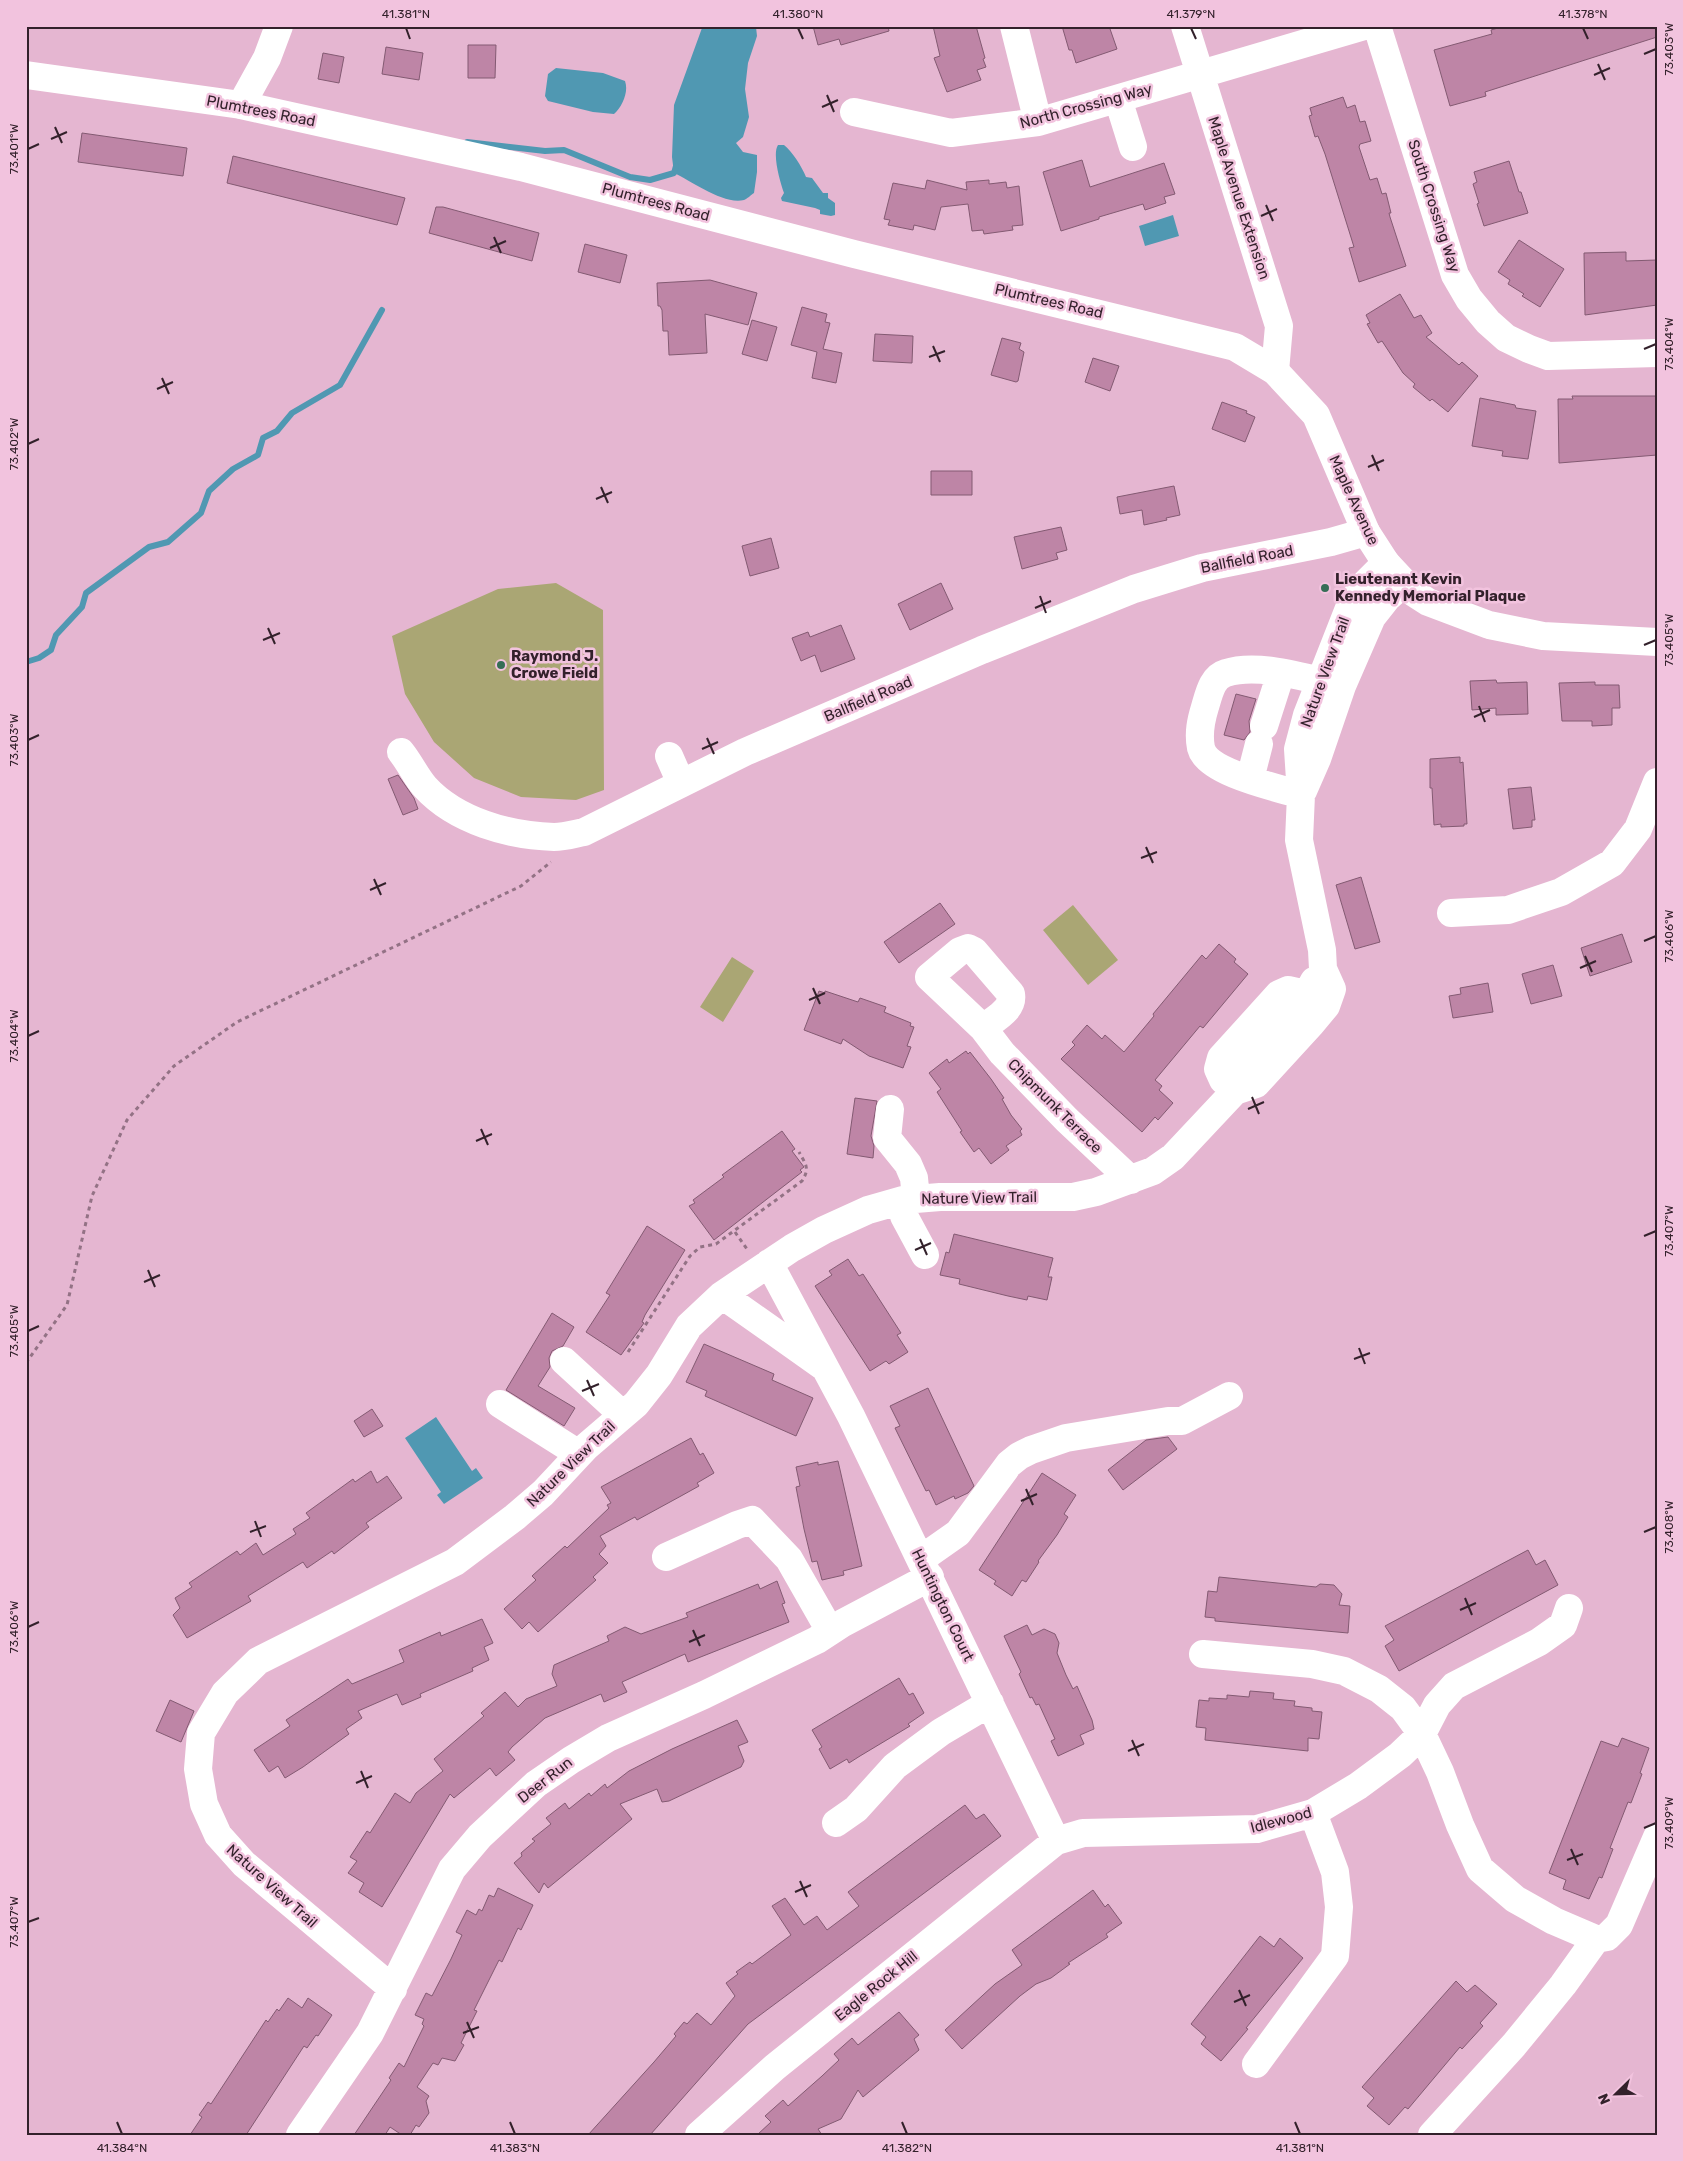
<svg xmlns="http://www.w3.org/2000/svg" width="1683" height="2161" font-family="Rubik,sans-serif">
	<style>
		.green { fill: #aaa674 }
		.water { fill: #5098b2 }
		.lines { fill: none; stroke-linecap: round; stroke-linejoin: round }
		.stream { stroke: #5098b2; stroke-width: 6 }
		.building { fill: #be85a6; stroke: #835a72 }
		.path { stroke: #937285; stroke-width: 3; stroke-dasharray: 4 4; stroke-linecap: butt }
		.minor { stroke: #fff; stroke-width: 28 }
		.major { stroke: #fff; stroke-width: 28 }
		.ticks { fill: none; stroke: #33212b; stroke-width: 2 }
		.poi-dot { fill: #366e56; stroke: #f2c3de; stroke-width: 2 }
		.labels { text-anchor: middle; stroke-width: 5; stroke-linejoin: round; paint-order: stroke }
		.street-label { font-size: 15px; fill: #33212b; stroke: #f2c3de }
		.poi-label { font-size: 15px; font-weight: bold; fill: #33212b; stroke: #f2c3de; text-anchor: start }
		.neatline { fill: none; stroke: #33212b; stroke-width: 2 }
		.ticks-label { font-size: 12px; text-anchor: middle; fill: #33212b }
	</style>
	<rect width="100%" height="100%" fill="#e5b6d1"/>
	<path class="green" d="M556,583L603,610L604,790L576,800L521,797L474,778L434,742L405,694L392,636L498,589Z
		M1073,905L1118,960L1088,985L1043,930Z
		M732,957L754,971L723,1022L700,1007Z"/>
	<path class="water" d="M707,26L756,27L757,36L748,63L745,89L749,117L743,137L736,143L743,152L757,155V172L754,193C751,195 747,199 744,200C723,205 692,181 674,173L672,157L674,105L702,28Z
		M556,68L603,73L625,81C629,92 622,107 614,114L593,112L548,101L545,96L548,74Z
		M778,145H784C792,151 802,167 806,177L812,178L823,193H828V198L835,203V215L831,216L820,214V210L815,208L782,201L781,198L784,193C780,182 772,154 778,145Z
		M1173,215L1179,236L1145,246L1139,226Z
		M436,1417L472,1471L476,1468L483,1478L444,1504L437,1495L441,1492L405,1438Z"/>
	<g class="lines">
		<path class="stream" d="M467,142L545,151L564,150L630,177L650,180L674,173L676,166
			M26,662L39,658L51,650L56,635L82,607L86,593L149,547L168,542L201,513L209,491L233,469L258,455L263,438L277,431L292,413L340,385L382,310"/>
	</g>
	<path class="building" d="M813,26H888L889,31L841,45L839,39L818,45Z
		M933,26H976L985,58L983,59L986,67L977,70L981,80L947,92L934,58L940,56Z
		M1062,26H1109L1117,49L1076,63L1072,50H1069Z
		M1505,26H1657V37L1485,92L1486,96L1450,106L1434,50L1492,34L1491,30Z
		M468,45H496L495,78H468Z
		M386,47L423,53L419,80L382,74Z
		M323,53L344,57L339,83L318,79Z
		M1343,97L1347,108L1355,105L1360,122L1365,121L1371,141L1360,144L1359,147L1370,180L1377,178L1382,194L1386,193L1391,213H1389L1390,217L1406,266L1359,282L1349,248L1354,247L1325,154L1318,136L1315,137L1309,116L1312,115L1310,108Z
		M82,133L187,148L183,176L78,162Z
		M233,156L405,198L397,225L227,183Z
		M1082,160L1090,187L1164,163L1175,194L1164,197L1166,203L1145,210L1143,204L1099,217V219L1061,231L1043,172Z
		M1509,161L1519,192H1521L1528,213L1484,226L1477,204L1479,203L1473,184L1477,182L1474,172Z
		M927,180L967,190L966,182L989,180V184L1006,182L1007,188L1019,186L1023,225L1012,226L1013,230L984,234L983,230L972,231L968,204L941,207L935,230L914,225L913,230L888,225L890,220L884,219L893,183L925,189Z
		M436,207H443L539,233L532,261L429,233Z
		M1519,240L1564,269L1540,307L1522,296L1524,294L1508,284L1510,280L1498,272Z
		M585,244L627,255L620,283L578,272Z
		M1626,252V261L1657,260V305L1585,315L1584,253Z
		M710,280L757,293L748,325L705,314L707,353L669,355L668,331H663L662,310L660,306H658L657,283Z
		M1400,294L1414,318L1421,315L1432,333L1426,337L1459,365L1462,362L1478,376L1448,412L1432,399L1430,401L1413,387L1415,384L1403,373L1382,341L1378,343L1367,324L1370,323L1366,315Z
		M802,307L827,314L825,322L830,323L823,349L842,353L836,383L812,378L817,352L791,345Z
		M752,320L777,327L767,361L742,354Z
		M875,334L913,336L912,363L873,361Z
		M1002,338L1021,343L1019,349L1024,352L1018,381L1016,382L991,375Z
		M1093,358L1119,366L1110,391L1085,382Z
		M1572,396H1657V455L1559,463L1558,399H1573Z
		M1480,398L1515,405L1516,408L1536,411L1528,459L1502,456L1503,451L1472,446Z
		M1222,402L1247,411L1246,413L1255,417L1245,442L1212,429Z
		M931,471H972V495H931Z
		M1174,486L1180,515L1166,518L1167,520L1144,525L1142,510L1120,514L1117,497Z
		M1061,527L1067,550L1056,553L1058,559L1022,569L1014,537Z
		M771,538L779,568L750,576L742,546Z
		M941,583L953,609L910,630L898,604Z
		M841,625L855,659L821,672L815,655L801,661L792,638L808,632L810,637Z
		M1496,680L1497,683L1527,682L1528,714L1496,715V708L1472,710L1470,681Z
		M1595,682V685H1619L1620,708H1612V725L1592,726V721H1562L1559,683Z
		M1236,694L1256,699L1249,721L1250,732L1244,740L1224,735Z
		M1460,757V763L1463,762L1467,824H1464V826L1441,827V824L1434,825L1432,788H1430V759Z
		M398,775L414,798L418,809L403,815L388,779Z
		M1531,787L1535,820H1532V827L1513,829L1508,789Z
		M1361,877L1380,942L1355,949L1336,885Z
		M940,903L955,924L899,963L884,942Z
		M1622,934L1632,962L1590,976L1581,948Z
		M1219,944L1236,959L1234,962L1248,974L1203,1028L1200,1026L1155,1080L1162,1086L1159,1090L1173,1103L1158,1120L1155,1117L1142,1132L1061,1059L1075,1045L1072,1042L1087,1025L1102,1039L1105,1035L1124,1052L1154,1016L1153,1014L1202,955L1206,959Z
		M1553,965L1562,996L1531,1004L1522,974Z
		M1488,983L1493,1012L1453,1018L1449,996L1461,994L1460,988Z
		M819,991L825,993V991L858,1002L860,998L886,1007L884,1012L911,1023L910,1026L914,1027L907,1046L911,1047L903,1068L869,1056L843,1039L841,1044L804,1030Z
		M966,1051L968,1054L970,1052L991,1079L1004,1098L1002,1099L1011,1115L1022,1129L1020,1131L1022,1135L1006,1146L1009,1150L991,1164L979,1148L974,1152L960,1132L962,1131L937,1092L941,1089L929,1073L947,1059L949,1063Z
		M855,1098L877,1101L871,1136L874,1146L873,1158L847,1154Z
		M782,1131L795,1149L792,1151L804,1167L800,1170L802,1172L714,1240L689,1206L695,1203L693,1200L724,1177L722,1175Z
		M647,1226L685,1250L645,1315L642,1322L644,1323L621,1355L586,1332L610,1295L606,1293Z
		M954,1234L1053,1258L1048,1277H1052L1047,1300L1028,1296L1027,1300L1008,1296L959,1284L960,1279L940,1275L946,1252L949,1253Z
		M848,1259L859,1276L863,1274L892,1319L901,1333L897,1335L908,1352L889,1364L886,1361L870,1371L815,1286L832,1275L829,1271Z
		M552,1313L574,1327L563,1346L552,1351L549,1358L550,1367L538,1386L575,1408L564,1426L506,1390Z
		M704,1344L774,1374L772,1380L813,1398L796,1436L705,1396L707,1391L686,1382Z
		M928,1388L974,1486L968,1493L955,1499L954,1496L936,1505L929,1490L926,1491L895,1428L900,1426L890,1406Z
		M372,1409L383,1426L364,1437L354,1421Z
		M1168,1437L1177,1449L1123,1490L1108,1470L1146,1440Z
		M691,1438L700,1455L703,1453L714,1473L697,1483L699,1486L681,1496L637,1520L635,1517L600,1536L606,1546L599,1554L608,1563L593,1577L596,1580L538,1632L529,1622L522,1629L504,1609L536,1580L532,1576L565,1546L567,1548L609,1508L607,1505L611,1503L601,1487Z
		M838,1461L862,1566L843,1571L844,1575L822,1580L817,1561L812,1562L804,1529L796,1487L800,1486L796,1467L818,1462V1465Z
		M371,1471L377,1483L387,1476L402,1498L366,1523L369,1527L334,1554L332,1551L307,1568L303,1562L248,1596L251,1601L187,1638L173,1615L180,1608L175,1598L192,1587L189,1583L237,1551L240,1555L256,1543L263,1555L296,1534L293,1529L310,1518L306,1513L353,1479L355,1482Z
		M1042,1473L1076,1495L1064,1514L1068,1517L1057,1535L1038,1561L1039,1562L1026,1582L1022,1580L1012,1596L994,1584L996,1581L979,1570Z
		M1528,1550L1536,1565L1545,1560L1558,1585L1399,1671L1385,1646L1394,1640L1385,1626Z
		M1219,1577L1316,1587L1320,1584L1334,1585L1342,1594L1339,1605L1350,1606L1348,1633L1215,1621V1618L1205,1617L1208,1591L1217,1592Z
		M777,1581L785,1603L782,1604L789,1622L688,1662L685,1654L622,1682L627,1692L604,1702L601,1694L545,1718L512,1747L508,1752L515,1760L496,1776L490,1768L454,1798L450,1794L382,1907L359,1892L364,1883L348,1873L357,1861L350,1857L367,1831L370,1833L395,1793L410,1803L416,1793L443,1771L434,1759L484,1716L481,1713L505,1692L518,1707L526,1699L557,1686L552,1674L554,1665L609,1641L607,1636L625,1627L641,1634L688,1617L686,1613L741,1591L758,1584L760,1589Z
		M482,1619L493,1643L484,1647L489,1660L472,1668L473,1671L420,1694L421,1697L402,1705L397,1694L358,1711L362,1718L346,1729L349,1734L303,1767L285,1778L278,1766L269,1772L254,1750L290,1726L286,1720L348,1679L352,1684L404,1662L399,1650L440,1632L441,1636Z
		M1027,1625L1032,1635L1044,1629L1055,1634L1059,1643L1057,1653L1066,1675L1073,1689L1077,1686L1092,1720L1094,1729L1080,1735L1084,1744L1058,1756L1051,1741L1055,1739L1039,1704L1036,1705L1032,1697L1030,1698L1019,1674L1021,1672L1004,1636Z
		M899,1678L909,1695L913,1693L924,1713L908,1724L910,1726L860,1756L849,1763L847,1759L830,1769L819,1749L822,1747L812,1730Z
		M1250,1691L1274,1693L1273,1699L1295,1701L1294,1706L1312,1708V1711L1322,1712L1319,1739L1308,1738V1751L1205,1740L1206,1728L1196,1727L1199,1700L1209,1701V1698L1227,1699V1695L1249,1697Z
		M170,1700L194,1711L181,1742L156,1731Z
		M737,1720L748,1742L738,1746L744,1761L741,1767L669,1801L662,1802L657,1789L620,1804L632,1819L548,1888L544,1883L539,1893L514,1863L522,1856L521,1853L535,1841L532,1839L551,1824L546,1818L565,1803L569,1809L589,1793L591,1796L605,1784L607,1788L629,1771L672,1749Z
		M1622,1738L1649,1748L1640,1773L1642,1774L1631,1803L1628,1802L1610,1848L1613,1849L1602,1878L1599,1877L1589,1899L1563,1889L1566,1880L1549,1873L1601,1741L1618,1747Z
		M965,1805L976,1819L984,1814L1001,1836L748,2024L650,2135H588L654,2062L676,2036L674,2034L684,2022L687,2024L697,2013L711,2025L735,1996L726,1983L738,1974L736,1972L750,1962L752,1964L791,1935L772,1906L785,1898L804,1925L817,1916L827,1930L859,1906L848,1892Z
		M498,1888L533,1905L521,1930L518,1928L502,1962L499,1960L474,2010L477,2011L461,2043L464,2045L455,2061L442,2058L438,2065L433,2063L417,2087L429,2096L426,2101L429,2113L419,2127L416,2125L410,2135H402L390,2127L385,2135H354L391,2080L389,2078L399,2063L404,2067L424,2026L422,2024L424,2019L415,2015L426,1993L432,1996L451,1959L462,1935L456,1932L467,1910L476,1915L479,1909L482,1911L489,1895L494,1897Z
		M1093,1890L1105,1907L1108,1904L1122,1923L1106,1934L1108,1937L1068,1963L1070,1964L1051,1978L1036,1984L1020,1996L962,2049L945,2030L995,1984L1022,1965L1012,1950Z
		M1260,1936L1274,1947L1280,1938L1303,1958L1246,2028L1248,2029L1221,2061L1201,2044L1206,2037L1191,2024Z
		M1456,1981L1467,1992L1475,1985L1497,2004L1480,2023L1483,2026L1462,2049L1460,2047L1408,2109L1405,2107L1389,2125L1367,2106L1374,2098L1362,2087Z
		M288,1998L302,2008L308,1998L332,2015L318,2036L316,2035L307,2048L304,2046L246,2135H190L202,2117L199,2115L208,2102L211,2104L266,2020L268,2022L277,2009L279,2011Z
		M899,2012L919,2035L914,2039L919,2050L863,2097L858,2090L841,2119L818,2129L822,2135H757L771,2122L765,2116L783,2100L788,2106L822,2076L839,2060L834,2054L852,2038L858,2045Z"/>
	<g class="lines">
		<path class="path" d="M735,1232L747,1249
			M628,1352L690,1256L700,1247L716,1244L802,1181C810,1168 806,1165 799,1152
			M26,1363L67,1305L92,1196L127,1120L174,1066L237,1022L521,886L551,862"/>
		<path class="minor" d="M1014,26L1038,122
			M1185,26L1279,326L1275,371
			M1377,26L1455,275L1469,299L1488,322L1506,338L1529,349L1548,356L1657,353
			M1118,99L1133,147
			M241,105L267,58L279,26
			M854,112L951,133L1038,122L1364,26
			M1264,726L1281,673
			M401,752C410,763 416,777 425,787C456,821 510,836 554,837C564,837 574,834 584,832L745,752L982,650L1134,589L1202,568L1331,542L1366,532
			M669,756L681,783
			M1250,779L1259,744
			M1303,791L1317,759L1342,686L1372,617L1387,598L1404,583
			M1301,795C1279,788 1207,773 1201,748C1198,733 1201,720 1205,707C1209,694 1212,677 1226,673C1259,662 1309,679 1342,686
			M1451,913L1508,910L1561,892L1612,863L1638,829L1657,782
			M983,1028C994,1019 1014,1010 1011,994L974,951L968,948L960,951L929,977L983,1028L1002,1053L1067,1120L1131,1180
			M1235,1091L1223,1080L1218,1069L1221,1058L1279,994L1288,990L1306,994
			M1235,1091L1240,1069L1292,1016L1302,1003L1314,981
			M890,1109L887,1138L908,1164L914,1178L916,1199
			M903,1200L904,1216L925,1255
			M769,1263L851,1416L1056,1841
			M722,1295L824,1367
			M564,1361L623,1415
			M500,1404L579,1454
			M666,1557L737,1525L752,1520L789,1559L830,1631
			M921,1559L958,1533L1009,1464L1019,1456L1031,1450L1066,1438L1168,1421H1182L1229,1396
			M1203,1654L1312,1664L1344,1671L1379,1689L1403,1708L1422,1734L1440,1772L1460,1825L1480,1869L1515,1899L1554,1921L1596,1939
			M836,1823L856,1809L895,1766L941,1732L990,1703
			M393,1989L244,1864L218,1835L204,1804L198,1769L201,1733L225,1693L258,1661L455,1562L515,1517L543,1493L587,1446L636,1404L659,1375L689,1326L722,1295L792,1248L824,1230L868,1210L903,1200L940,1197H1073L1096,1192L1153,1171L1173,1157L1235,1091L1256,1084L1311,1024L1326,1006L1332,989L1323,969L1322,950L1299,840L1301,795L1298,749L1307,715L1351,603L1363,586L1386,563
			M1256,2064L1335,1956L1339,1907L1335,1872L1313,1813
			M300,2135L370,2033L452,1869L480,1836L536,1784L571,1760L608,1738L704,1695L817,1640L843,1623L930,1577
			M699,2135L775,2067L1056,1841L1083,1833L1257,1829L1313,1813L1358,1786L1400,1755L1422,1734L1437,1705L1454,1686L1539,1642L1563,1625L1569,1608
			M1432,2135L1514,2045L1563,1985L1596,1939L1607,1937L1619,1925L1657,1837"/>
		<path class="major" d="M26,75L241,105L521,167L854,254L1235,347L1275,371L1316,415L1366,532L1386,563L1414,593L1428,602L1489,625L1543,636L1657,642"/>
	</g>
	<path class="ticks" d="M406,28L410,39M798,28L803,39M1191,28L1196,39M1583,28L1588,39M1644,54L1656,49M1598,64L1605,80M1594,75L1610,68M827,95L834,112M822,107L838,100M55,127L62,143M51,139L67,132M28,149L39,144M1266,205L1273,221M1261,216L1277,209M494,237L501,253M490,248L506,241M933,346L940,362M1644,349L1656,344M929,357L945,351M162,378L169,394M157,389L173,382M28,444L39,439M1372,455L1379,471M1368,467L1384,460M601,487L608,503M596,499L612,492M1040,596L1046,613M1035,608L1051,601M268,628L275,644M263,640L280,633M1644,645L1656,640M1479,706L1485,722M1474,717L1490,710M707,738L714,754M28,740L39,735M702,749L718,742M1146,847L1153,863M1141,858L1157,852M374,879L381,895M370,890L386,883M1644,941L1656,936M1585,956L1592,972M1580,968L1596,961M813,988L820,1004M809,1000L825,993M28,1036L39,1031M1252,1097L1259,1114M1248,1109L1264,1102M481,1129L488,1145M476,1141L492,1134M1644,1236L1656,1231M920,1239L927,1255M915,1250L931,1243M148,1270L155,1287M144,1282L160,1275M28,1331L39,1326M1359,1348L1365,1364M1354,1359L1370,1353M587,1380L594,1396M582,1391L599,1384M1026,1489L1033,1505M1021,1501L1037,1494M255,1521L261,1537M250,1532L266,1526M1644,1532L1656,1527M1465,1598L1472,1615M1460,1610L1476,1603M28,1627L39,1622M693,1630L700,1646M689,1642L705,1635M1132,1740L1139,1756M1128,1751L1144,1744M361,1771L368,1788M356,1783L372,1776M1644,1828L1656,1823M1571,1849L1578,1865M1567,1860L1583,1854M800,1881L807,1897M795,1892L811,1885M28,1922L39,1918M1239,1990L1246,2006M1234,2002L1250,1995M467,2022L474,2038M463,2033L479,2027M117,2122L122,2134M510,2122L515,2134M902,2122L907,2134M1295,2122L1300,2134"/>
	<g class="poi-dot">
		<circle cx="1325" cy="588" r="5"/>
		<circle cx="501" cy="665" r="5"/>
	</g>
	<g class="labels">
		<g class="street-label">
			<text transform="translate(1086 106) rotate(-15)" y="5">North Crossing Way</text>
			<text transform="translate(261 111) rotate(11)" y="5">Plumtrees Road</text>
			<text transform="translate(1239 198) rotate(72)" y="5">Maple Avenue Extension</text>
			<text transform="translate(656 202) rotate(15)" y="5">Plumtrees Road</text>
			<text transform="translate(1434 206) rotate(72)" y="5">South Crossing Way</text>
			<text transform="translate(1049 301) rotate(13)" y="5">Plumtrees Road</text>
			<text transform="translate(1354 500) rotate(65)" y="5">Maple Avenue</text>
			<text transform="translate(1247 559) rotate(-11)" y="5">Ballfield Road</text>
			<text transform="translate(1325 672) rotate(-70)" y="5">Nature View Trail</text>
			<text transform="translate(868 699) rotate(-23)" y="5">Ballfield Road</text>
			<text transform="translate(1055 1106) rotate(45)" y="5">Chipmunk Terrace</text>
			<text transform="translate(979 1198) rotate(-1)" y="5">Nature View Trail</text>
			<text transform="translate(571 1464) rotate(-44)" y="5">Nature View Trail</text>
			<text transform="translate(943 1605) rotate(64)" y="5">Huntington Court</text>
			<text transform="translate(545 1780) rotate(-38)" y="5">Deer Run</text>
			<text transform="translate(1281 1820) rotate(-15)" y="5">Idlewood</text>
			<text transform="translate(272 1886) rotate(42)" y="5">Nature View Trail</text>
			<text transform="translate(876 1986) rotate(-39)" y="5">Eagle Rock Hill</text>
		</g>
		<g class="poi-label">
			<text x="1335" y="584">Lieutenant Kevin<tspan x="1335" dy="17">Kennedy Memorial Plaque</tspan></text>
			<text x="511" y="661">Raymond J.<tspan x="511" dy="17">Crowe Field</tspan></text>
		</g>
	</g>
	<rect width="1683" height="2161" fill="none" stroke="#f2c3de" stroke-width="55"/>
	<g transform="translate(1616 2094) rotate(247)" stroke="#f2c3de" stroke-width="4" paint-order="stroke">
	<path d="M0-4L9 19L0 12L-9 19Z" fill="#33212b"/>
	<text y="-8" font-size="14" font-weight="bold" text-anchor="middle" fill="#33212b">N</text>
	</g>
	<rect x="28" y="28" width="1628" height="2106" class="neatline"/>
	<g class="ticks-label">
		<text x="406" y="18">41.381°N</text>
		<text x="798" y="18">41.380°N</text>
		<text x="1191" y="18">41.379°N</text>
		<text x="1583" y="18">41.378°N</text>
		<text transform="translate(1669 49) rotate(-90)" y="4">73.403°W</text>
		<text transform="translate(14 149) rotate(-90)" y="4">73.401°W</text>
		<text transform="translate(1669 344) rotate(-90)" y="4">73.404°W</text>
		<text transform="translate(14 444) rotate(-90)" y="4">73.402°W</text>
		<text transform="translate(1669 640) rotate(-90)" y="4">73.405°W</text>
		<text transform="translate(14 740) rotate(-90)" y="4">73.403°W</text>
		<text transform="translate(1669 936) rotate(-90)" y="4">73.406°W</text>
		<text transform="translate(14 1036) rotate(-90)" y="4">73.404°W</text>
		<text transform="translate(1669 1231) rotate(-90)" y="4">73.407°W</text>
		<text transform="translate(14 1331) rotate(-90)" y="4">73.405°W</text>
		<text transform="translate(1669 1527) rotate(-90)" y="4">73.408°W</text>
		<text transform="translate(14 1627) rotate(-90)" y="4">73.406°W</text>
		<text transform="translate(1669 1823) rotate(-90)" y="4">73.409°W</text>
		<text transform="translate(14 1922) rotate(-90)" y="4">73.407°W</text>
		<text x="122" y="2152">41.384°N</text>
		<text x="515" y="2152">41.383°N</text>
		<text x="907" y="2152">41.382°N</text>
		<text x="1300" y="2152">41.381°N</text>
	</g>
</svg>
